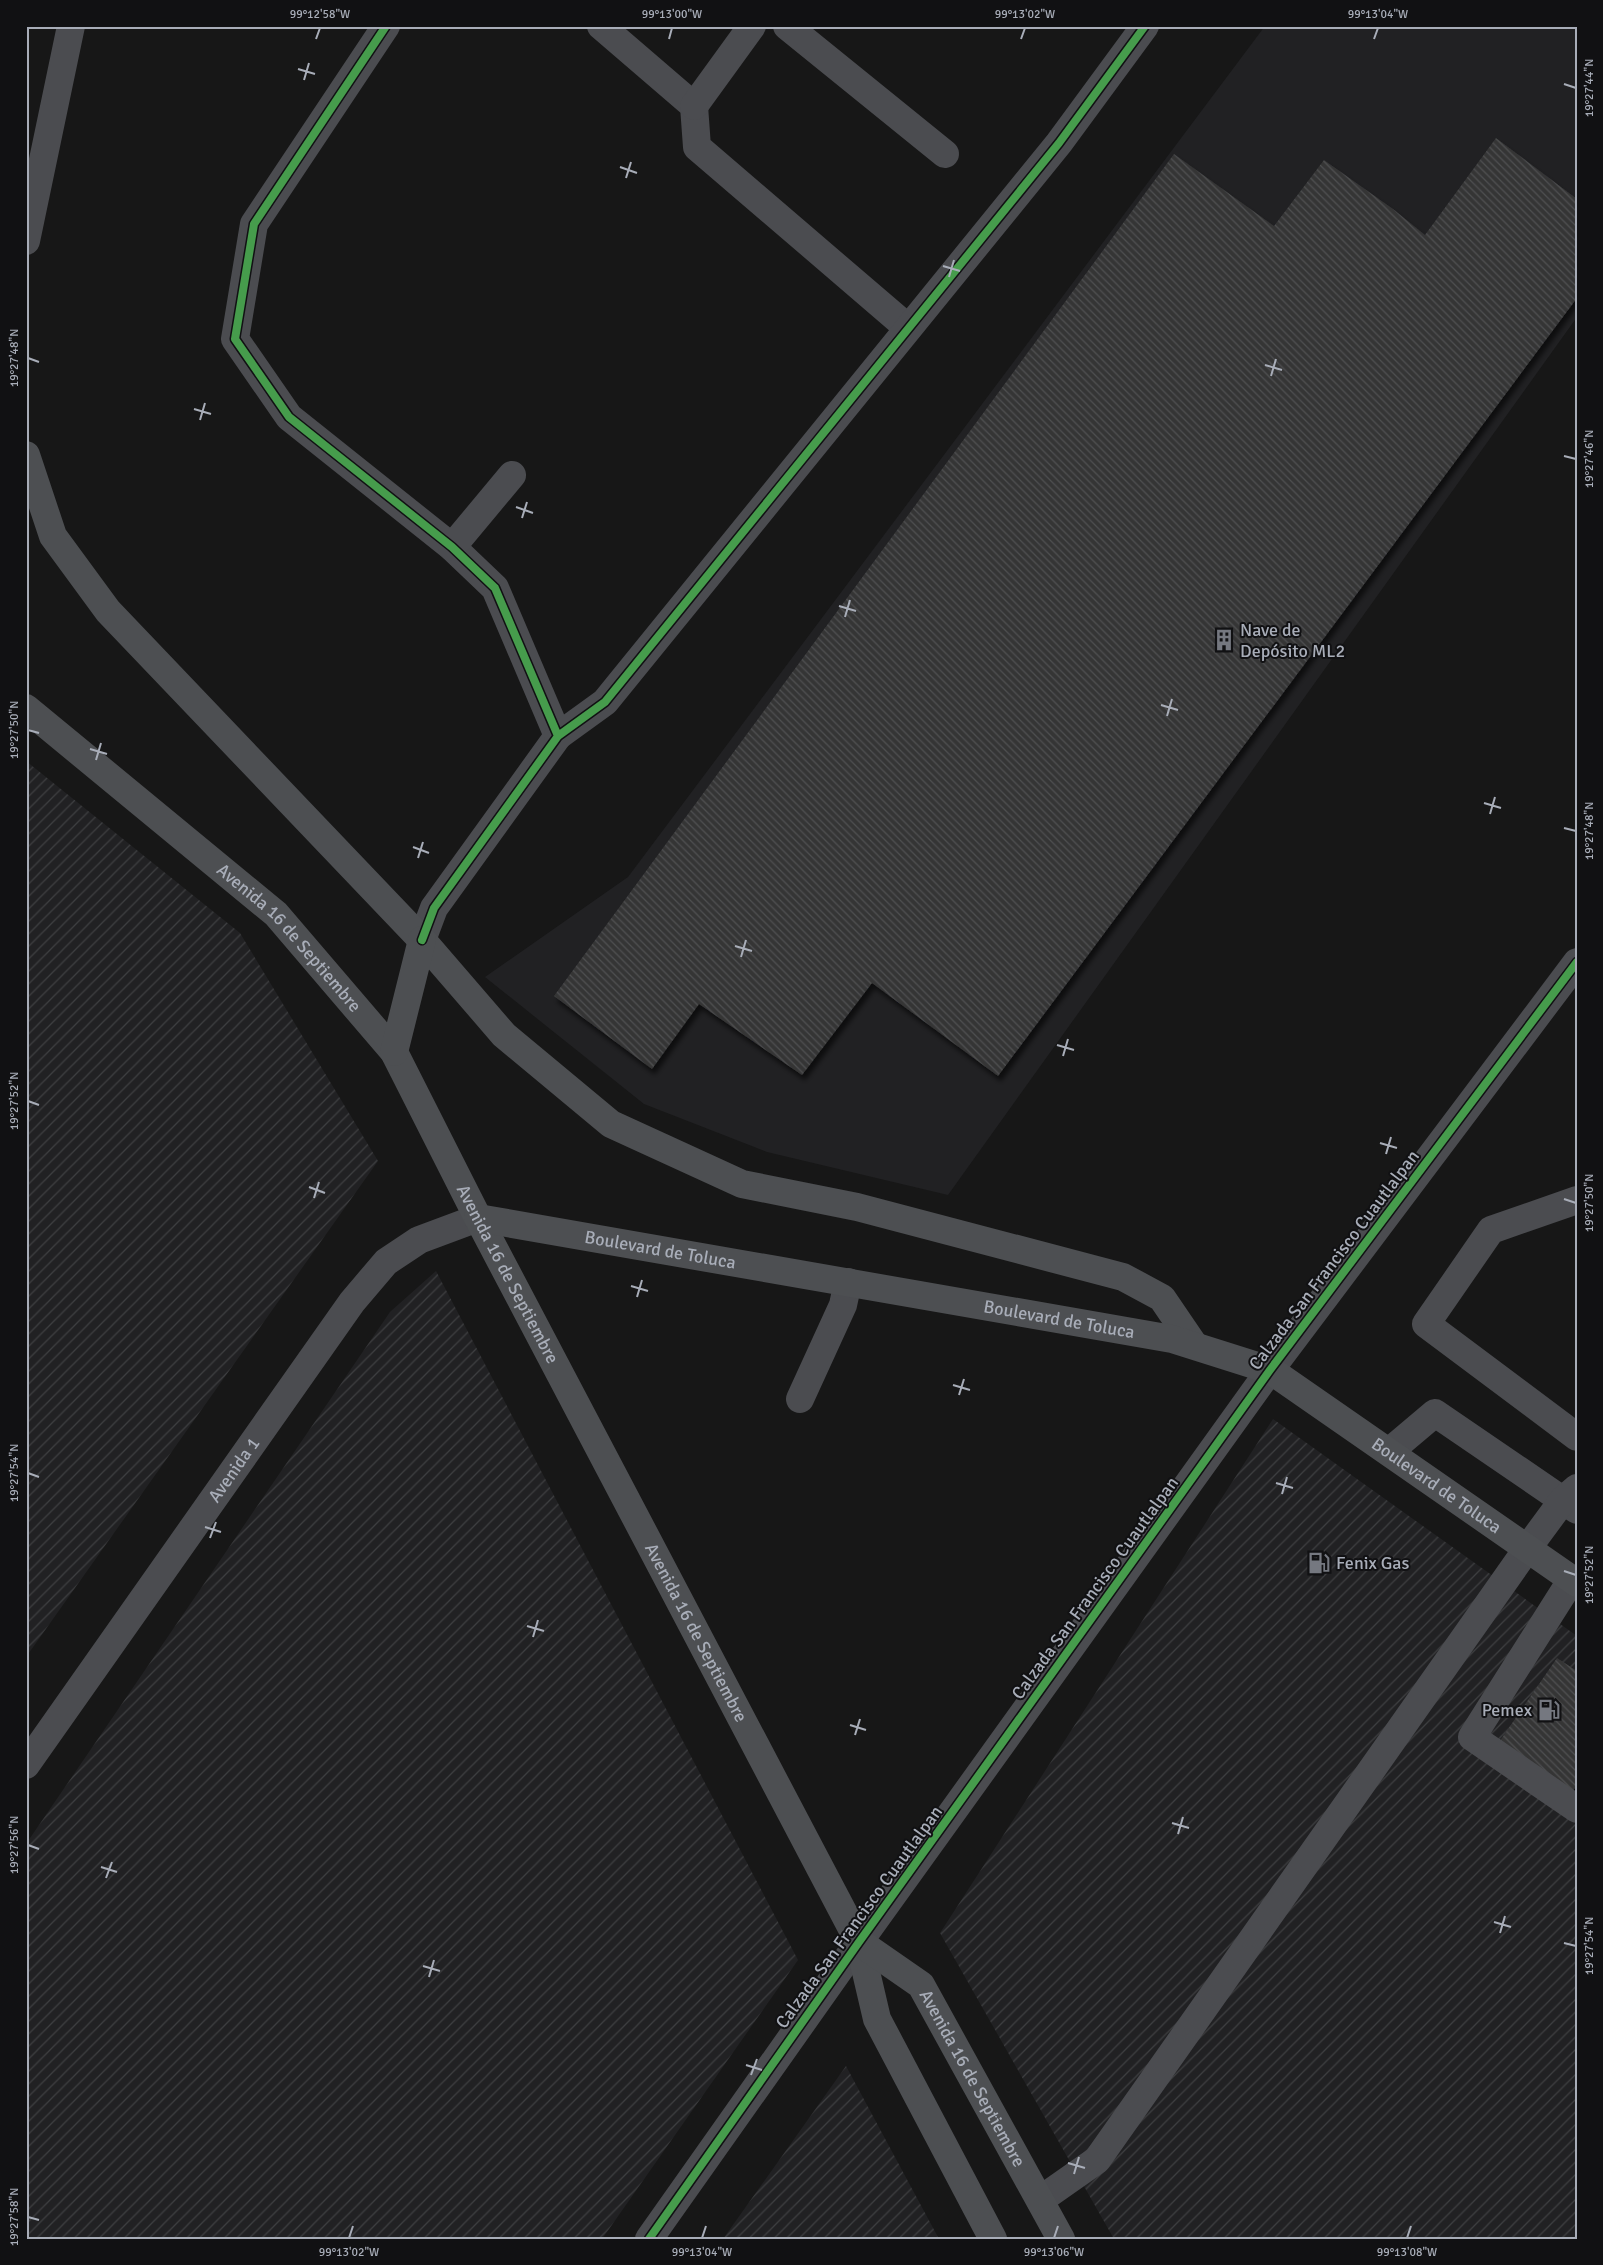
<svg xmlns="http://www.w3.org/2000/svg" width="1603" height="2265" font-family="Signika,sans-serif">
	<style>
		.built { fill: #212123 }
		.industrial { fill: url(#industrial-furrows) }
		.building { fill: url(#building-back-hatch); filter: url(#shadow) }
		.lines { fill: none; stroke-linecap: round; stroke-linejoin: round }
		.minor { stroke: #4b4c50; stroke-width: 28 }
		.major { stroke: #4d4f52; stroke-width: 28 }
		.cycleway-casing { stroke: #111113; stroke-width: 11 }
		.cycleway { stroke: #469c4c; stroke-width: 8 }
		.ticks { fill: none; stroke: #a8adb8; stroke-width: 2 }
		.labels { text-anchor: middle; stroke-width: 4; stroke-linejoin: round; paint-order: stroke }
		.poi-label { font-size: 18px; fill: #a8adb8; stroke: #111113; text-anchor: start }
		.street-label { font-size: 18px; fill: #a8adb8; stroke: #111113 }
		.neatline { fill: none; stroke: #a8adb8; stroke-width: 2 }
		.ticks-label { font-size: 12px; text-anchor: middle; fill: #a8adb8 }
	</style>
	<defs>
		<pattern id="industrial-furrows" width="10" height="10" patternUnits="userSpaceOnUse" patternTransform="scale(1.25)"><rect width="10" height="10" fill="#212123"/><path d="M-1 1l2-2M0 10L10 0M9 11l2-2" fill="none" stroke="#3e3f41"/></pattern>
		<pattern id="building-back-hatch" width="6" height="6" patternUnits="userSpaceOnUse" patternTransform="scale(1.25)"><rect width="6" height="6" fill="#353536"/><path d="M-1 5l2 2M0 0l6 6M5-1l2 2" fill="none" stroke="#4f5051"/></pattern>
		<filter id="shadow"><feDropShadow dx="3" dy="5.5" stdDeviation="2.5" flood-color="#0009"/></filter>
	</defs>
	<rect width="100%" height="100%" fill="#171717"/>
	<path class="built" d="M1265,26H1577V317L948,1195L767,1152L644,1104L485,977L628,877Z"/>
	<path class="industrial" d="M26,761L240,933L378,1161L26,1657Z
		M436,1271L798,1960L602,2239H26V1844L390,1312Z
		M1273,1419L1577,1636V2239H1114L940,1933Z
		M846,2066L939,2239H723Z"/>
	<path class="building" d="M1496,138L1577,199V298L998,1076L872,983L802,1075L699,1004L652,1069L554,996L1174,154L1274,226L1324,160L1393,209L1425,235Z
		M1557,1658L1577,1671V1785L1568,1798L1495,1748Z"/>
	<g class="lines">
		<g class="minor">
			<path d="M386,26L254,224L235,339L289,417L452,547L495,588L558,736L434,908L422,940"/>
			<path d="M601,26L694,106L697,147L908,328"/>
			<path d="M787,26L945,154"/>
			<path d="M694,106L752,26"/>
			<path d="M26,241L71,26"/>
			<path d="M452,547L512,475"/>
			<path d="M558,736L605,702L1059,143L1145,26"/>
			<path d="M1577,1200L1491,1230L1426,1324L1577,1437"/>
			<path d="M800,1399L843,1305L848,1282"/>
			<path d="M1390,1451L1435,1413L1577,1510"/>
			<path d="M1572,1579L1472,1737L1577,1809"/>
			<path id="s1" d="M26,1765L352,1302L386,1262L419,1240L478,1218"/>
			<path d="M1040,2200L1097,2160L1527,1549L1563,1500L1577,1488"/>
			<path d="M649,2239L859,1942L1270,1370L1577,962"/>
		</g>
		<g class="major">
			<path d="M26,455L53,536L108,611L422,940L504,1035L611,1124L742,1184L857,1207L1123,1277L1162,1298L1194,1345"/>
			<path id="s2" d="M26,708L276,914L394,1052L478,1218L859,1942L877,2019L993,2239"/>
			<path d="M394,1052L422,940"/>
			<path id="s3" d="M478,1218L1172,1339L1270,1370L1577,1583"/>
			<path id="s4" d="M859,1942L921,1985L1061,2239"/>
		</g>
		<g class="cycleway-casing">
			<path id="cycleway" d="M386,26L254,224L235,339L289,417L452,547L495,588L558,736L434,908L422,940
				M558,736L605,702L1059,143L1145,26
				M649,2239L859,1942L1270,1370L1577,962"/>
		</g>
		<use href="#cycleway" class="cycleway"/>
	</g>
	<path class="ticks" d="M316,39L320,28M669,39L672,28M1021,39L1025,28M1374,39L1378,28M298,69L315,74M304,80L309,63M1564,84L1576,88M620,167L637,173M626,178L631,162M943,266L960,271M949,277L954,260M28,358L39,362M1265,365L1282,370M1271,376L1276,359M194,409L211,414M200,420L205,403M1564,456L1576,459M516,507L533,513M522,518L527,502M839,606L856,611M845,617L850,600M1161,705L1178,710M1167,716L1172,699M28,730L39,733M90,749L107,754M96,760L101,743M1484,803L1501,808M1490,814L1495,797M1564,828L1576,831M413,847L429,853M418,858L423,842M735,946L752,951M741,957L746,940M1057,1045L1074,1050M1063,1056L1068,1039M28,1101L39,1105M1380,1143L1397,1148M1386,1154L1391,1137M309,1187L325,1193M314,1198L319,1182M1564,1199L1576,1203M631,1286L648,1291M637,1297L642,1280M953,1385L970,1390M959,1395L964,1379M28,1473L39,1477M1276,1483L1293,1488M1282,1494L1287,1477M205,1527L221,1532M210,1538L216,1522M1564,1571L1576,1575M527,1626L544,1631M533,1637L538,1620M850,1725L866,1730M855,1735L860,1719M1172,1823L1189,1828M1178,1834L1183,1817M28,1845L39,1849M101,1867L117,1872M106,1878L112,1862M1494,1922L1511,1927M1500,1933L1505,1916M1564,1943L1576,1946M423,1966L440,1971M429,1977L434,1960M746,2065L762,2070M751,2075L757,2059M1068,2163L1085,2168M1074,2174L1079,2157M28,2217L39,2220M349,2238L353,2226M702,2238L706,2226M1054,2238L1058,2226M1407,2238L1411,2226"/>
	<defs>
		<g id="building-bare" transform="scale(1.725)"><path d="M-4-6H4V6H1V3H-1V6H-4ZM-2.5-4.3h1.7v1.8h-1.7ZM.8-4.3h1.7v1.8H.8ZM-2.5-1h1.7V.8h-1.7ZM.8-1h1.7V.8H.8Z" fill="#757880" stroke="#111113" stroke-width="2.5" paint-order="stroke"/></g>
		<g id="fuel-bare" transform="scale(1.725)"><path d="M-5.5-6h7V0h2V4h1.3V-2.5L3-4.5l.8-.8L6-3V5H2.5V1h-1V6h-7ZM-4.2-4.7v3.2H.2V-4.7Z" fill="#757880" stroke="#111113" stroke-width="2.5" paint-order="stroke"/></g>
	</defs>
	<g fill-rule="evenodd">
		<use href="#building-bare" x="1224" y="640"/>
		<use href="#fuel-bare" x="1319" y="1563"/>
		<use href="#fuel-bare" x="1549" y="1710"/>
	</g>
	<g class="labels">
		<g class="poi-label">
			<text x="1240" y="636">Nave de<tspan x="1240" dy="21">Depósito ML2</tspan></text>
			<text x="1336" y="1569">Fenix Gas</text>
			<text x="1532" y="1716" text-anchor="end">Pemex</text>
		</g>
		<g class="street-label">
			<text dy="6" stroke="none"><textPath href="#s2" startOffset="350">Avenida 16 de Septiembre</textPath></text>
			<text dy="6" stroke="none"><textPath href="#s3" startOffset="185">Boulevard de Toluca</textPath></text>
			<text transform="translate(1334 1260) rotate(-53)" y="6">Calzada San Francisco Cuautlalpan</text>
			<text dy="6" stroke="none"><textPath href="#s2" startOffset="755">Avenida 16 de Septiembre</textPath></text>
			<text dy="6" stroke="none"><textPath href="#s3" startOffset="590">Boulevard de Toluca</textPath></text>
			<text dy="6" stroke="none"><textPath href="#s1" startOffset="361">Avenida 1</textPath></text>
			<text dy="6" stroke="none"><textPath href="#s3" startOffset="1010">Boulevard de Toluca</textPath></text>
			<text transform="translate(1095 1588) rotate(-54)" y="6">Calzada San Francisco Cuautlalpan</text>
			<text dy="6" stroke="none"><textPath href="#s2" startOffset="1160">Avenida 16 de Septiembre</textPath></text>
			<text transform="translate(859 1917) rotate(-54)" y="6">Calzada San Francisco Cuautlalpan</text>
			<text dy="6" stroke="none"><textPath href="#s4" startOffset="182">Avenida 16 de Septiembre</textPath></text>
		</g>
	</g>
	<rect width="1603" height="2265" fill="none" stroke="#111113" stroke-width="55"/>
	<rect x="28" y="28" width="1548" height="2210" class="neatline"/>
	<g class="ticks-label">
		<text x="320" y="18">99°12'58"W</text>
		<text x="672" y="18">99°13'00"W</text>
		<text x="1025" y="18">99°13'02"W</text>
		<text x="1378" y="18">99°13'04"W</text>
		<text transform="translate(1589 88) rotate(-90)" y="4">19°27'44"N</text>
		<text transform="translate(14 358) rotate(-90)" y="4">19°27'48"N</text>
		<text transform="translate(1589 459) rotate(-90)" y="4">19°27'46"N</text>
		<text transform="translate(14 730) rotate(-90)" y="4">19°27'50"N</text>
		<text transform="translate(1589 831) rotate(-90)" y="4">19°27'48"N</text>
		<text transform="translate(14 1101) rotate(-90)" y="4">19°27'52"N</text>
		<text transform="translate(1589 1203) rotate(-90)" y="4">19°27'50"N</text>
		<text transform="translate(14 1473) rotate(-90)" y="4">19°27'54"N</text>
		<text transform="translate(1589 1575) rotate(-90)" y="4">19°27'52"N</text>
		<text transform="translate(14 1845) rotate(-90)" y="4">19°27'56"N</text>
		<text transform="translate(1589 1946) rotate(-90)" y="4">19°27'54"N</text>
		<text transform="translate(14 2217) rotate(-90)" y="4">19°27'58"N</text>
		<text x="349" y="2256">99°13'02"W</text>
		<text x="702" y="2256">99°13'04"W</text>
		<text x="1054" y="2256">99°13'06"W</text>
		<text x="1407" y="2256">99°13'08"W</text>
	</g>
</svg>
